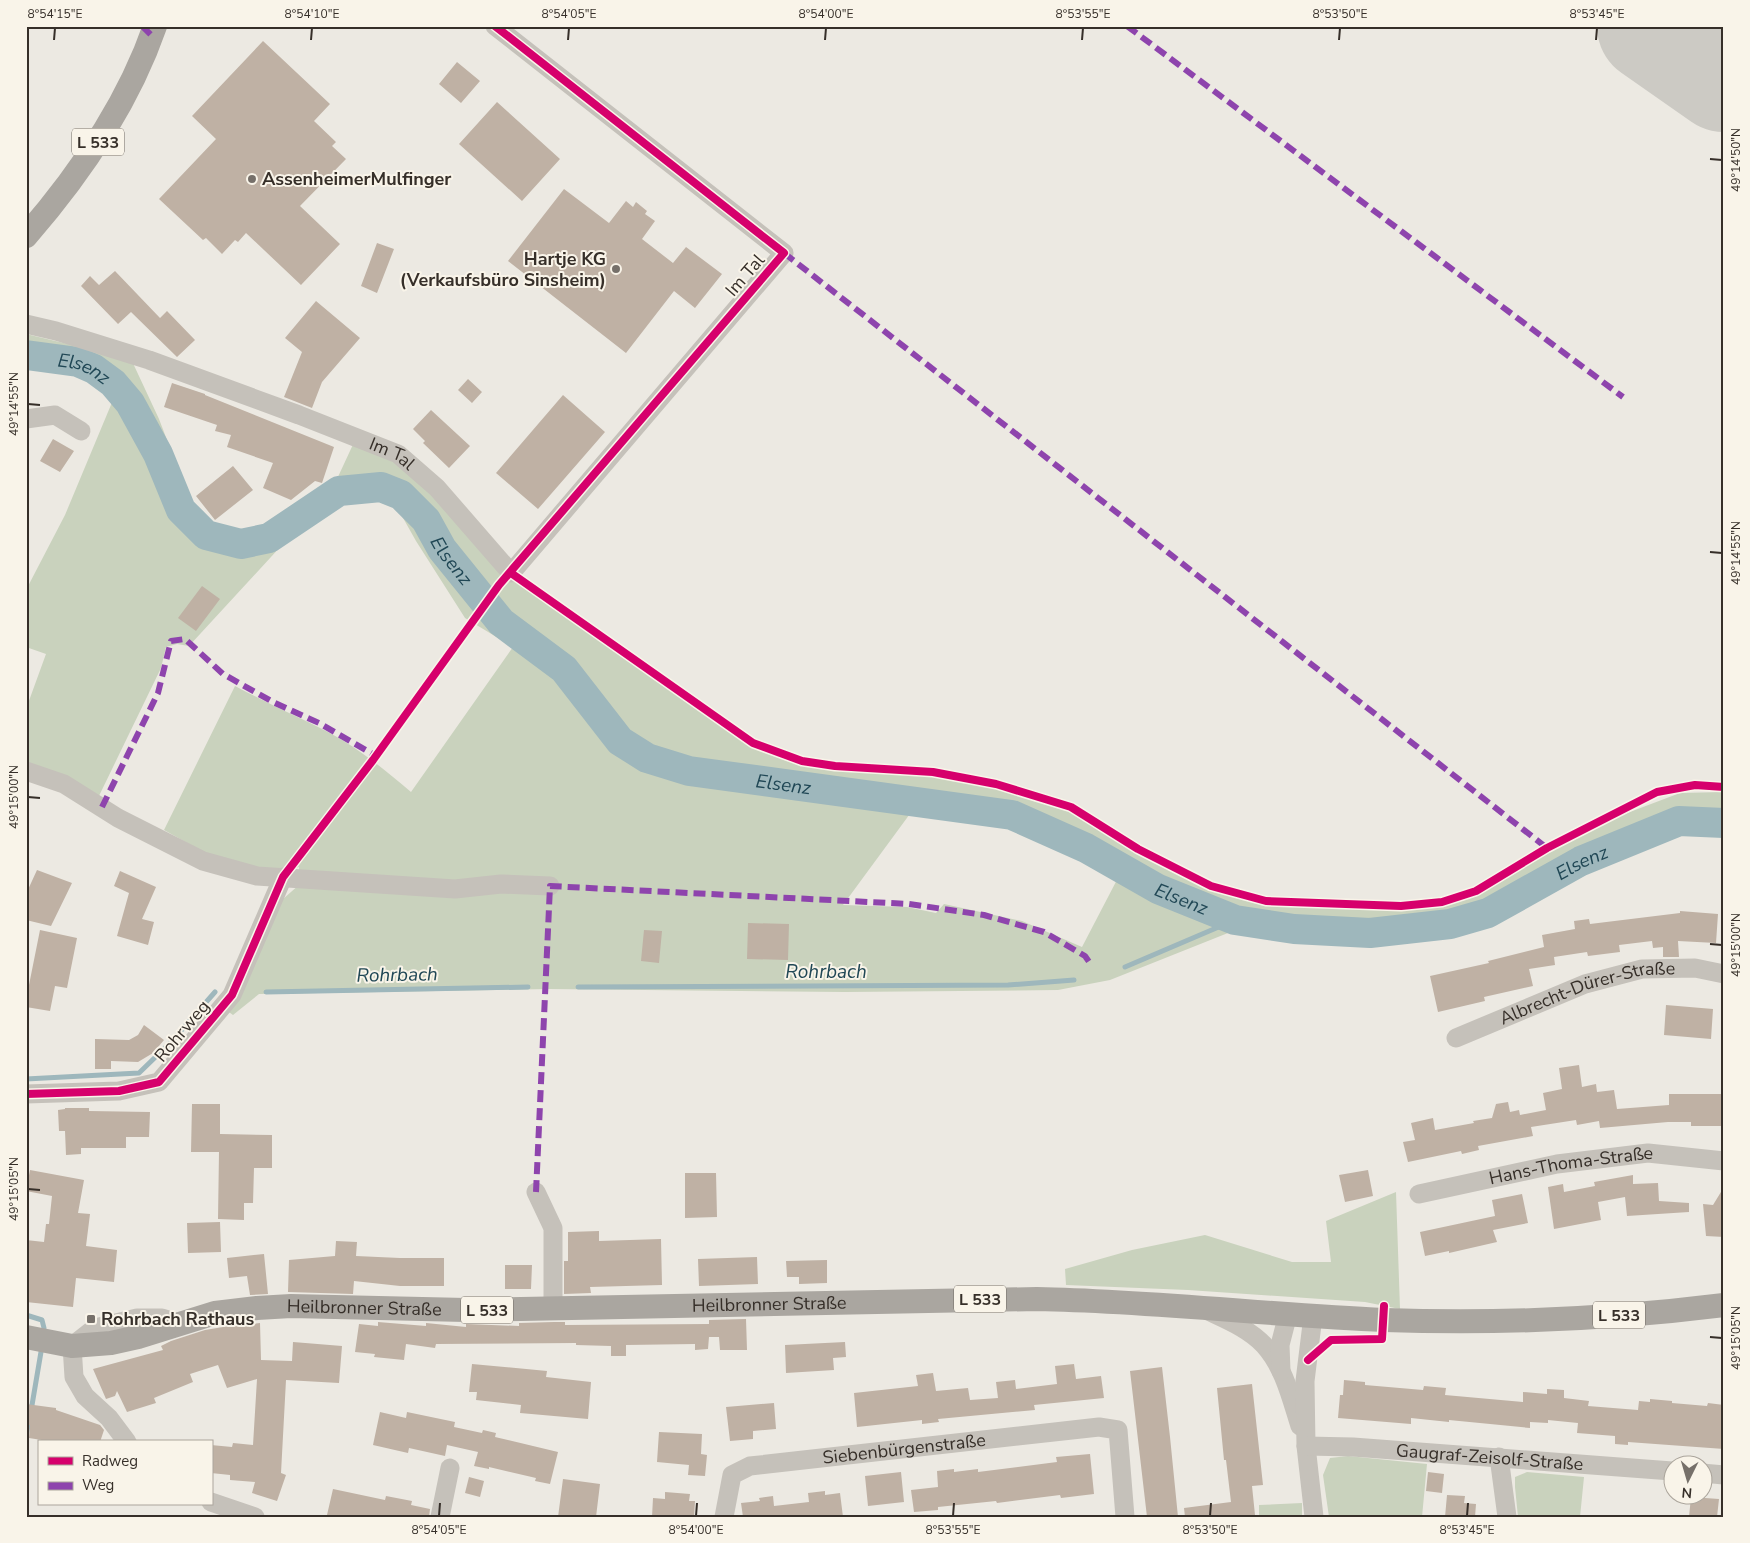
<svg xmlns="http://www.w3.org/2000/svg" width="1750" height="1543" font-family="'Nunito Sans',sans-serif">
	<style>
		.green { fill: #c9d2bd; fill-rule: evenodd }
		.lines { fill: none; stroke-linecap: round; stroke-linejoin: round }
		.stream { stroke: #9eb7bc; stroke-width: 5 }
		.river { stroke: #9eb7bc; stroke-width: 30 }
		.runway { stroke: #cccac4; stroke-width: 114 }
		.building { fill: #bfb1a4 }
		.minor { stroke: #c5c1ba; stroke-width: 19 }
		.major { stroke: #aaa6a0; stroke-width: 24 }
		.quiet { stroke: #8e44ad; stroke-width: 6; stroke-dasharray: 12 6; stroke-linecap: butt }
		.cycleway-casing { stroke: #f9f4e9; stroke-width: 11 }
		.cycleway { stroke: #d6006c; stroke-width: 8 }
		.ticks { fill: none; stroke: #362f29; stroke-width: 2 }
		.poi-dot { fill: #76706a; stroke: #f9f4e9; stroke-width: 2 }
		.labels { text-anchor: middle; stroke-width: 4; stroke-linejoin: round; paint-order: stroke }
		.shield { fill: #f9f4e9; stroke: #706a63; stroke-width: 1 }
		.shield-label { font-size: 16px; font-weight: bold; fill: #362f29 }
		.poi-label { font-size: 18px; font-weight: bold; fill: #362f29; stroke: #f9f4e9; text-anchor: start }
		.street-label { font-size: 18px; fill: #362f29; stroke: #f9f4e9 }
		.water-label { font-size: 19px; font-style: italic; fill: #204755; stroke: #f9f4e9 }
		.neatline { fill: none; stroke: #362f29; stroke-width: 2 }
		.ticks-label { font-size: 12px; text-anchor: middle; fill: #362f29 }
	</style>
	<rect width="100%" height="100%" fill="#ece9e2"/>
	<path class="green" d="M26,334L131,359L159,419L193,508L209,531L249,536L325,492L337,479L356,438L398,454L511,573L753,743L802,761L835,766L933,772L996,784L1071,807L1138,849L1211,886L1266,901L1401,906L1442,902L1476,891L1547,848L1622,815L1680,793L1724,792V827L1681,823L1586,862L1487,918L1440,928L1400,933L1290,936L1233,931L1110,980L1058,990L845,992L549,989L259,994L233,1015L226,1010L274,907L300,884L299,867L279,873L207,854L164,830L235,686C265,702 296,716 326,731C357,747 384,769 411,792L513,647L465,618L416,541L389,493L356,492L282,545L189,646L177,644L166,647L161,668L98,798L26,764V709L46,654L26,647V590L65,515L113,400L82,373L42,361L26,360ZM915,807L1001,822L1120,874L1082,947L1022,921L944,904L936,913L907,907L843,905Z
		M1396,1192L1400,1309L1365,1302L1188,1290L1066,1285L1065,1269L1132,1250L1205,1235L1292,1262H1331L1326,1221Z
		M1348,1456L1427,1464L1422,1517H1329L1323,1475L1330,1458Z
		M1527,1472L1584,1477L1580,1517H1518L1515,1487V1477Z
		M1302,1503V1517H1259V1505Z"/>
	<g class="lines">
		<path class="stream" d="M1125,967L1235,920
			M578,987L1008,985L1074,980
			M266,992L528,987
			M26,1079L139,1073L171,1042L215,992
			M26,1315L42,1320L44,1328L43,1335
			M31,1411L42,1346
			M26,1437L29,1420"/>
		<path class="river" id="s1" d="M26,355L78,362L94,369L113,383L130,403L158,454L181,510L206,535L241,544L269,538L339,491L381,487L401,495L426,520L442,549L501,622L564,669L620,741L647,758L689,771L1012,815L1086,848L1158,889L1235,920L1294,929L1370,933L1450,924L1488,913L1581,861L1679,821L1724,823"/>
		<path class="runway" d="M1654,26L1724,75"/>
	</g>
	<path class="building" d="M263,41L330,104L314,121L336,142L332,146L346,159L300,206L340,244L301,285L246,233L238,242L235,240L222,254L206,238L203,240L159,199L216,139L192,116Z
		M457,62L480,81L461,103L439,84Z
		M497,102L560,159L522,201L459,144Z
		M564,189L609,223L626,201L633,207L636,202L647,211L645,214L655,221L642,239L673,263L686,247L722,274L695,308L674,291L626,353L508,261Z
		M377,243L394,249L377,293L361,286Z
		M115,271L160,318L167,311L195,340L177,357L131,312L118,324L81,286L90,276L99,285Z
		M316,301L360,338L322,382L312,408L284,397L302,352L285,338Z
		M468,379L482,392L472,403L458,390Z
		M172,383L205,394V395L334,447L322,483L315,481L291,500L263,488L273,463L227,447L231,435L215,431L217,425L164,407Z
		M563,395L605,432L538,509L496,473Z
		M431,410L470,446L449,468L423,443L425,441L413,429Z
		M53,439L74,451L60,472L40,461Z
		M233,466L253,490L215,520L196,496Z
		M202,586L220,599L196,631L178,618Z
		M37,870L72,883L51,926L26,920V894Z
		M120,871L156,887L142,919L154,922L148,945L117,936L129,893L114,886Z
		M1680,911L1718,914L1716,943L1678,941L1679,957H1663V947L1653,948L1652,941L1619,945L1620,952L1588,956L1587,952L1554,957L1555,965L1529,969L1533,986L1484,997L1485,1001L1438,1012L1430,976L1489,963L1488,961L1544,947L1542,935L1575,929L1574,921L1589,919L1590,924L1680,913Z
		M748,923L789,924L788,960L747,959Z
		M40,930L77,938L67,988L55,986L50,1011L26,1007V985H29Z
		M644,930L662,931L659,963L641,961Z
		M1666,1005L1713,1009L1711,1039L1664,1035Z
		M144,1025L164,1040L153,1053L138,1062L111,1061V1069H95V1039L129,1040L138,1035Z
		M1579,1065L1582,1087L1596,1084L1597,1092L1614,1090L1617,1109L1669,1105V1094H1724V1126H1691V1122H1668L1600,1128L1599,1121L1577,1125L1576,1120L1531,1127L1533,1136L1478,1146L1479,1150L1462,1154L1461,1151L1408,1162L1403,1142L1415,1140L1411,1123L1433,1118L1435,1130L1474,1123L1473,1121L1492,1118L1496,1104L1508,1102L1510,1112L1519,1110L1520,1115L1546,1110L1543,1093L1562,1089L1559,1068Z
		M192,1104H220V1134L272,1135V1168H254L253,1203H244V1220L218,1219L219,1152H191Z
		M65,1108H89V1111L150,1112L149,1137H126V1148H81V1154L66,1155L65,1131H59L58,1110L65,1109Z
		M30,1170L84,1180L78,1213L90,1214L86,1246L117,1250L114,1282L76,1278L73,1307L26,1302V1240L44,1242L46,1224H49L52,1196L26,1191Z
		M1368,1170L1373,1196L1345,1202L1339,1175Z
		M685,1173H716L717,1217L685,1218Z
		M1633,1175V1184L1658,1183L1659,1201L1689,1203V1212L1627,1216L1625,1197L1598,1202L1601,1220L1554,1229L1548,1187L1563,1184L1564,1192L1595,1186L1594,1182Z
		M1724,1187V1237L1706,1236L1703,1204L1713,1205Z
		M1522,1194L1528,1223L1493,1230L1497,1242L1449,1253V1251L1425,1256L1420,1232L1495,1216L1492,1200Z
		M220,1222L221,1252L188,1253L187,1223Z
		M599,1231V1241L661,1239L662,1285L590,1287L591,1293L564,1294V1261H568V1232Z
		M336,1241L357,1242L356,1256L400,1258H444V1286H400L354,1281L353,1294L288,1292L289,1260L335,1256Z
		M264,1254L268,1294L250,1295L247,1276L229,1278L227,1258Z
		M757,1257L758,1284L699,1286L698,1259Z
		M827,1260V1283L799,1284V1277H787L786,1261Z
		M505,1265H532L531,1289H505Z
		M746,1319L747,1350H720L719,1337H709L708,1349L695,1350V1344L626,1345V1356H611V1346L576,1345V1343L436,1344L435,1348L406,1344L404,1360L374,1357L375,1354L355,1352L359,1324L378,1326V1322L426,1326V1323L466,1327V1324L519,1326V1323L554,1322H565V1325L709,1324V1320Z
		M260,1323L261,1360L292,1361L293,1342L342,1346L339,1383L286,1380L281,1473L286,1475L277,1501L252,1493L255,1482L230,1480V1475L211,1473V1445L232,1447L233,1443L253,1445L257,1379L227,1388L218,1365L190,1374L193,1382L154,1398L156,1403L127,1412L117,1391L115,1396L106,1399L93,1369L163,1350L161,1346L171,1341L205,1330L235,1325V1326Z
		M845,1342L846,1357L833,1358L834,1370L786,1373L785,1345Z
		M472,1364L547,1371L546,1377L591,1382L588,1419L520,1413L521,1405L476,1400L477,1392H469Z
		M1074,1364L1076,1379L1101,1376L1104,1398L1034,1405L1035,1410L938,1419L939,1422L922,1424V1420L857,1427L854,1393L918,1386L916,1375L933,1373L936,1391L968,1388L970,1400L998,1398L996,1382L1015,1380L1016,1389L1057,1384L1055,1366Z
		M1162,1367L1170,1437L1178,1517H1147L1130,1371Z
		M1344,1380L1365,1382V1385L1423,1390L1424,1386L1446,1388L1445,1395L1523,1402V1392L1547,1394V1389L1564,1390V1398L1589,1401L1588,1406L1638,1410L1639,1401L1650,1402V1399L1672,1401V1403L1707,1406L1708,1403L1724,1405V1449L1628,1442V1445L1615,1444V1436L1577,1433L1578,1423L1548,1420V1423L1530,1422V1428L1449,1420V1422L1411,1418V1424L1338,1418L1340,1395H1343Z
		M1252,1384L1263,1485L1252,1486L1255,1515L1240,1517H1185L1184,1508L1231,1502L1226,1460H1224L1217,1388Z
		M774,1403L776,1429L753,1431V1439L730,1441L726,1407Z
		M26,1404L56,1408V1410L100,1425L104,1430L100,1442H54L29,1438L30,1425H26Z
		M380,1412L406,1418L407,1412L455,1422L454,1427L482,1433L483,1430L496,1433L495,1437L558,1452L550,1484L535,1481L536,1478L489,1467V1469L474,1466L478,1452L447,1445L445,1456L409,1448L408,1453L373,1445Z
		M659,1432L702,1434L701,1454L707,1455L705,1476L688,1475L689,1465L657,1462Z
		M1090,1454L1094,1494L1061,1498L1060,1495L997,1503L996,1501L938,1507V1510L914,1512L911,1490L938,1487L937,1471L954,1469V1472L978,1469V1472L1057,1462L1056,1457Z
		M901,1472L904,1502L868,1506L865,1476Z
		M1428,1472L1444,1474L1442,1493L1426,1491Z
		M469,1477L484,1481L480,1497L465,1493Z
		M563,1479L600,1484L596,1517H558Z
		M333,1489L385,1500L386,1496L412,1501L411,1505L430,1509L429,1517H338L327,1515Z
		M825,1491V1495L840,1493L843,1517H743L741,1503L760,1501L759,1498L773,1496L774,1506L809,1502L808,1493Z
		M665,1492L690,1494L689,1501H695L694,1517H652L653,1498L665,1499Z
		M1447,1495L1465,1496L1464,1503L1476,1504L1475,1517H1445Z
		M1691,1497L1719,1499L1717,1517H1689Z"/>
	<g class="lines">
		<g class="minor">
			<path id="s2" d="M26,324L56,331L149,360L299,415L398,454L437,488L511,573L784,253L495,26"/>
			<path d="M26,419L55,415L81,431"/>
			<path d="M26,771L64,784L118,818L203,861L257,876L455,889L501,884L550,886"/>
			<path id="s3" d="M1456,1038L1585,984L1642,969L1695,968L1724,974"/>
			<path d="M26,1094L119,1091L159,1082L232,995L283,877"/>
			<path d="M536,1192L553,1228V1309"/>
			<path id="s4" d="M1419,1194L1557,1164L1648,1153L1724,1161"/>
			<path d="M1208,1311C1227,1320 1249,1329 1264,1345C1284,1367 1291,1398 1300,1426"/>
			<path d="M1313,1316L1305,1381L1306,1446L1314,1517"/>
			<path d="M1281,1371L1280,1345L1288,1314"/>
			<path d="M127,1442L109,1418L85,1396L74,1377L72,1346L95,1328L137,1318H162L178,1323"/>
			<path id="s5" d="M1306,1446L1353,1447L1672,1471"/>
			<path d="M1499,1457L1507,1517"/>
			<path d="M1702,1473L1724,1475"/>
			<path d="M211,1502L255,1517"/>
			<path d="M440,1517L450,1468"/>
			<path id="s6" d="M724,1517L732,1475L750,1466L1099,1427L1118,1430L1125,1517"/>
		</g>
		<g class="major">
			<path d="M26,236C80,174 128,104 155,26"/>
			<path id="s7" d="M26,1337L72,1346L111,1343L138,1337L215,1313L257,1308L291,1306L466,1310L1037,1299C1153,1301 1268,1315 1384,1320C1497,1324 1612,1319 1724,1305"/>
		</g>
		<path class="quiet" d="M142,26L152,36
			M1127,26L1623,397
			M784,253L1547,848
			M102,807L158,693L171,641L185,639L223,674L273,702L319,723L376,756
			M536,1192L550,886L909,904L984,915L1044,932L1085,956L1092,966"/>
		<g class="cycleway-casing">
			<path id="cycleway" d="M511,573L753,743L802,761L835,766L933,772L996,784L1071,807L1138,849L1211,886L1266,901L1401,906L1442,902L1476,891L1547,848L1657,792L1695,785L1724,787
				M26,1094L119,1091L159,1082L232,995L283,877L373,760L499,585L784,253L495,26
				M1308,1360L1331,1340L1382,1339L1384,1306"/>
		</g>
		<use href="#cycleway" class="cycleway"/>
	</g>
	<path class="ticks" d="M54,40L55,28M311,40L312,28M568,40L569,28M825,40L826,28M1082,40L1083,28M1339,40L1340,28M1596,40L1597,28M1710,159L1722,160M28,404L40,405M1710,552L1722,553M28,797L40,798M1710,944L1722,945M28,1189L40,1190M1710,1337L1722,1338M439,1516L440,1503M696,1516L697,1503M953,1516L954,1503M1210,1516L1211,1503M1467,1516L1468,1503"/>
	<g class="poi-dot">
		<circle cx="252" cy="179" r="5"/>
		<circle cx="616" cy="269" r="5"/>
		<rect x="86" y="1314" width="10" height="10" rx="2.5"/>
	</g>
	<g class="labels">
		<g class="shield">
			<rect x="72" y="128.5" width="52" height="27" rx="4"/>
			<rect x="954" y="1285.5" width="52" height="27" rx="4"/>
			<rect x="461" y="1296.5" width="52" height="27" rx="4"/>
			<rect x="1593" y="1301.5" width="52" height="27" rx="4"/>
		</g>
		<g class="shield-label">
			<text x="98" y="148">L 533</text>
			<text x="980" y="1305">L 533</text>
			<text x="487" y="1316">L 533</text>
			<text x="1619" y="1321">L 533</text>
		</g>
		<g class="poi-label">
			<text x="262" y="185">AssenheimerMulfinger</text>
			<text x="606" y="265" text-anchor="end">Hartje KG<tspan x="606" dy="21">(Verkaufsbüro Sinsheim)</tspan></text>
			<text x="101" y="1325">Rohrbach Rathaus</text>
		</g>
		<g class="street-label">
			<text transform="translate(745 275) rotate(-49)" y="6">Im Tal</text>
			<text dy="6" stroke="none"><textPath href="#s2" startOffset="389">Im Tal</textPath></text>
			<text dy="6" stroke="none"><textPath href="#s3" startOffset="140">Albrecht-Dürer-Straße</textPath></text>
			<text transform="translate(182 1031) rotate(-50)" y="6">Rohrweg</text>
			<text dy="6" stroke="none"><textPath href="#s4" startOffset="155">Hans-Thoma-Straße</textPath></text>
			<text dy="6" stroke="none"><textPath href="#s7" startOffset="749">Heilbronner Straße</textPath></text>
			<text dy="6" stroke="none"><textPath href="#s7" startOffset="344">Heilbronner Straße</textPath></text>
			<text dy="6" stroke="none"><textPath href="#s6" startOffset="218">Siebenbürgenstraße</textPath></text>
			<text dy="6" stroke="none"><textPath href="#s5" startOffset="184">Gaugraf-Zeisolf-Straße</textPath></text>
		</g>
		<g class="water-label">
			<text dy="7" stroke="none"><textPath href="#s1" startOffset="60">Elsenz</textPath></text>
			<text dy="7" stroke="none"><textPath href="#s1" startOffset="570">Elsenz</textPath></text>
			<text dy="7" stroke="none"><textPath href="#s1" startOffset="990">Elsenz</textPath></text>
			<text dy="7" stroke="none"><textPath href="#s1" startOffset="1830">Elsenz</textPath></text>
			<text dy="7" stroke="none"><textPath href="#s1" startOffset="1410">Elsenz</textPath></text>
			<text x="826" y="978">Rohrbach</text>
			<text transform="translate(397 974) rotate(-1)" y="7">Rohrbach</text>
		</g>
	</g>
	<rect width="1750" height="1543" fill="none" stroke="#f9f4e9" stroke-width="55"/>
	<rect x="38" y="1440" width="175" height="65" fill="#f9f4e9" stroke="#aba59c"/>
	<rect x="48" y="1457" width="25" height="8" fill="#d6006c" stroke="#aba59c"/>
	<text x="82" y="1466" font-size="15" fill="#362f29">Radweg</text>
	<rect x="48" y="1482" width="25" height="8" fill="#8e44ad" stroke="#aba59c"/>
	<text x="82" y="1490" font-size="15" fill="#362f29">Weg</text>
	<g transform="translate(1688 1480) rotate(185)"><circle r="24" fill="#f9f4e9" stroke="#aba59c"/>
	<path d="M0-4L9 19L0 12L-9 19Z" fill="#76706a"/>
	<text y="-8" font-size="14" font-weight="bold" text-anchor="middle" fill="#362f29">N</text>
	</g>
	<rect x="28" y="28" width="1694" height="1488" class="neatline"/>
	<g class="ticks-label">
		<text x="55" y="18">8°54'15"E</text>
		<text x="312" y="18">8°54'10"E</text>
		<text x="569" y="18">8°54'05"E</text>
		<text x="826" y="18">8°54'00"E</text>
		<text x="1083" y="18">8°53'55"E</text>
		<text x="1340" y="18">8°53'50"E</text>
		<text x="1597" y="18">8°53'45"E</text>
		<text transform="translate(1736 160) rotate(-90)" y="4">49°14'50"N</text>
		<text transform="translate(14 404) rotate(-90)" y="4">49°14'55"N</text>
		<text transform="translate(1736 553) rotate(-90)" y="4">49°14'55"N</text>
		<text transform="translate(14 797) rotate(-90)" y="4">49°15'00"N</text>
		<text transform="translate(1736 945) rotate(-90)" y="4">49°15'00"N</text>
		<text transform="translate(14 1189) rotate(-90)" y="4">49°15'05"N</text>
		<text transform="translate(1736 1338) rotate(-90)" y="4">49°15'05"N</text>
		<text x="439" y="1534">8°54'05"E</text>
		<text x="696" y="1534">8°54'00"E</text>
		<text x="953" y="1534">8°53'55"E</text>
		<text x="1210" y="1534">8°53'50"E</text>
		<text x="1467" y="1534">8°53'45"E</text>
	</g>
</svg>
